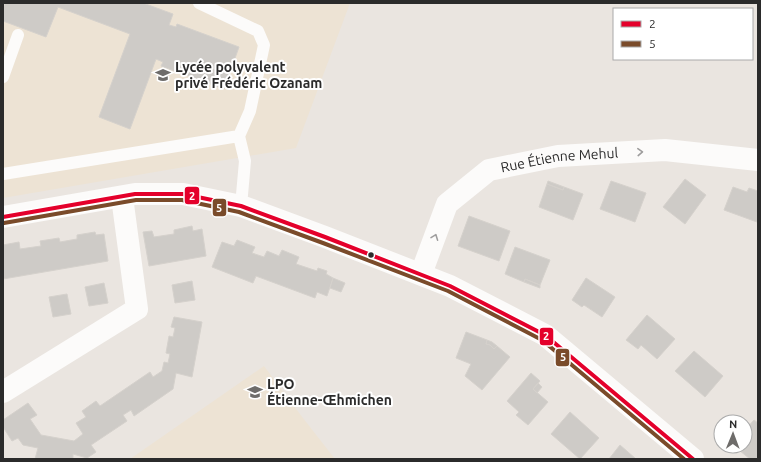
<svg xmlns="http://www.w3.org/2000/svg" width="761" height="462" font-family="Ubuntu,sans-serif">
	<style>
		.education { fill: #ede3d4 }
		.building { fill: #cecbc7; stroke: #d5d1cc }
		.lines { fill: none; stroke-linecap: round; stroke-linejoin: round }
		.service { stroke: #fcfbfa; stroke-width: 12 }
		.minor { stroke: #fcfbfa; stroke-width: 22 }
		.bus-1-casing { stroke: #fff; stroke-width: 7 }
		.bus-2-casing { stroke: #fff; stroke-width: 7 }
		.bus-1 { stroke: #e4002b; stroke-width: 4 }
		.bus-2 { stroke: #7a4b2a; stroke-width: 4 }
		.oneway { stroke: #9e9d9d }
		.bus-dot { fill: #2b2b2b; stroke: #fff; stroke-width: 1.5 }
		.labels { text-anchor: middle; stroke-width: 4; stroke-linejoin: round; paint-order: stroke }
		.poi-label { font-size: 14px; font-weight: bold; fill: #2b2b2b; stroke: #fff; text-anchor: start }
		.street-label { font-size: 14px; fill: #2b2b2b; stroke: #fff }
		.line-badge { stroke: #fff; stroke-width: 1.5 }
		.badge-label { font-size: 11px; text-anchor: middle; font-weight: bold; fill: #fff }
	</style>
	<rect width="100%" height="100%" fill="#eae5e0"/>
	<path class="education" d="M3,3H350L296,148L3,198Z
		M264,366L303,418L335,459H130Z"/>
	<path class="building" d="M5,3H143L173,14L169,25L176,27L177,24L239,47L224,89L161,66L163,62L156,59L130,129L99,117L130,34L58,7L46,37L3,21V9Z
		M685,179L706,195L685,224L663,207Z
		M548,181L564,187L563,190L547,184Z
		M611,181L646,193L635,222L600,209Z
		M547,184L563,190L564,187L583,194L573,220L539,207Z
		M733,187L747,192L749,188L758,191V218L757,222L724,210Z
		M469,216L510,231L499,261L458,246Z
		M192,226L193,231L202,229L206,256L149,266L143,232L152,231L154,237L174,234V230Z
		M95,232L96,235L104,234L108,261L3,279V245L19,242L20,249L41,246L40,241L59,238L60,242L77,239V235Z
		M237,240L255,247L252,253L264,257L267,251L279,256L282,250L299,257L296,264L317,271L318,268L327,271L326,274L333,278L327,296L317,292L315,298L256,276L253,283L212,267L222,242L234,246Z
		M515,247L550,260L540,285L525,279L524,282L505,274Z
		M333,278L345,283L341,292L330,288Z
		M586,278L615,297L602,317L584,305L582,307L572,300Z
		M525,279L540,285V288L524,282Z
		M192,281L195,300L175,303L172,285Z
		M104,283L108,303L89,306L85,287Z
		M67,294L71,314L53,317L49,297Z
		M647,315L675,339L657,359L641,345L638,349L626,340Z
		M174,317L202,322L192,377L176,373L173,389L134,416L131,410L123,415L127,421L91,445L96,452L87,458L73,454V459H35L38,448L23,445L18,438L12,441L3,427V420L28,403L37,415L30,419L41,435L74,441L83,434L76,423L86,417L82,411L96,401L100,406L150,372L153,377L162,371L164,362L168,363L170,354L166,353L169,336L173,337L175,328L171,327Z
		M466,332L487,340L486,344L490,345L494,349L497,346L510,357L482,390L465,376L471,364L456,358Z
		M487,340L492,342L497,346L494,349L490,345L486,344Z
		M694,351L723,376L705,397L675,371Z
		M531,373L540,381L533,389L548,402L528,425L516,415L519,412L507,401Z
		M538,383L542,387L537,393L533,389Z
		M570,412L599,438L580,459L551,434Z
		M754,420L758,423V457L756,459H750L734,446H745V430Z
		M620,445L636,459H609Z"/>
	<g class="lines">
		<path class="service" d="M3,77L18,35
			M239,136L245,161L241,206
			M3,174L239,136L250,111L264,45L258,31L199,3"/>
		<g class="minor">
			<path d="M3,217L135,194H183L241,206L325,237L450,286L545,335L693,459"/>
			<path id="s1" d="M421,274L447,204L489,170L558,156L665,150L758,160"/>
			<path d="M3,392L137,309L122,197"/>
		</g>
		<g class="bus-1-casing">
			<path id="bus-1" d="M3,217L135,194H183L241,206L325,237L450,286L545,335L693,459"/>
		</g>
		<g class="bus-2-casing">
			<path id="bus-2" d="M4,223L136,200H182L239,212L323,243L448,291L542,340L684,459"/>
		</g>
		<use href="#bus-1" class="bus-1"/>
		<use href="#bus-2" class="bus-2"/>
	</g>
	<defs><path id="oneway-chevron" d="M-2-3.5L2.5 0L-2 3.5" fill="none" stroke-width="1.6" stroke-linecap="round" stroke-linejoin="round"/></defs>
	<g class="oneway">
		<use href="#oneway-chevron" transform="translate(640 152) rotate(-3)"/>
		<use href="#oneway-chevron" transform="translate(435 237) rotate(-69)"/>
	</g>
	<defs>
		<g id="school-bare" transform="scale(1.2)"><path d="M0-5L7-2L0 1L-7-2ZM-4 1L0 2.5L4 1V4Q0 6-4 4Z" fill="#6e6c6a" stroke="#fff" stroke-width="2.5" paint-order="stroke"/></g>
	</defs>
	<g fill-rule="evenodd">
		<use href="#school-bare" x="163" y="75"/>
		<use href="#school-bare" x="255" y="392"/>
	</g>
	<circle class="bus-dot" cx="371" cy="255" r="3.5"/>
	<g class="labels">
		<g class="poi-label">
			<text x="175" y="72">Lycée polyvalent<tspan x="175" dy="16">privé Frédéric Ozanam</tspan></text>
			<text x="267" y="389">LPO<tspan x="267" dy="16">Étienne-Œhmichen</tspan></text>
		</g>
		<g class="street-label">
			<text dy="5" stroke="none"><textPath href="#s1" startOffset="200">Rue Étienne Mehul</textPath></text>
		</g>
	</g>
	<g class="line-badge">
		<rect x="184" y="186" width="16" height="19" rx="4" fill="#e4002b"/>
		<rect x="212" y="198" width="15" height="19" rx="4" fill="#7a4b2a"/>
		<rect x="539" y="327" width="15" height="19" rx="4" fill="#e4002b"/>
		<rect x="555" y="348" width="15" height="19" rx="4" fill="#7a4b2a"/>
	</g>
	<g class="badge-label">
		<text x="192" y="200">2</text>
		<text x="219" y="212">5</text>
		<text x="546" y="340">2</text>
		<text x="563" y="361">5</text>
	</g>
	<rect width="761" height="462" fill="none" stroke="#2b2b2b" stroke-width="8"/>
	<rect x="613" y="8" width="140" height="52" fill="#ffffff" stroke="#aaaaaa"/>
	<rect x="621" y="21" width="20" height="6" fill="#e4002b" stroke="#aaaaaa"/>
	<text x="649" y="28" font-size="12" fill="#2b2b2b">2</text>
	<rect x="621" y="41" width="20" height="6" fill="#7a4b2a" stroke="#aaaaaa"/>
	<text x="649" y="48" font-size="12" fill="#2b2b2b">5</text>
	<g transform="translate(733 434) rotate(1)"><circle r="19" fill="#ffffff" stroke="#aaaaaa"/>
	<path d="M0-3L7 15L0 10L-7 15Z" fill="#6e6c6a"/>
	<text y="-6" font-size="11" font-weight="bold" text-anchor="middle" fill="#2b2b2b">N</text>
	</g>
</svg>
